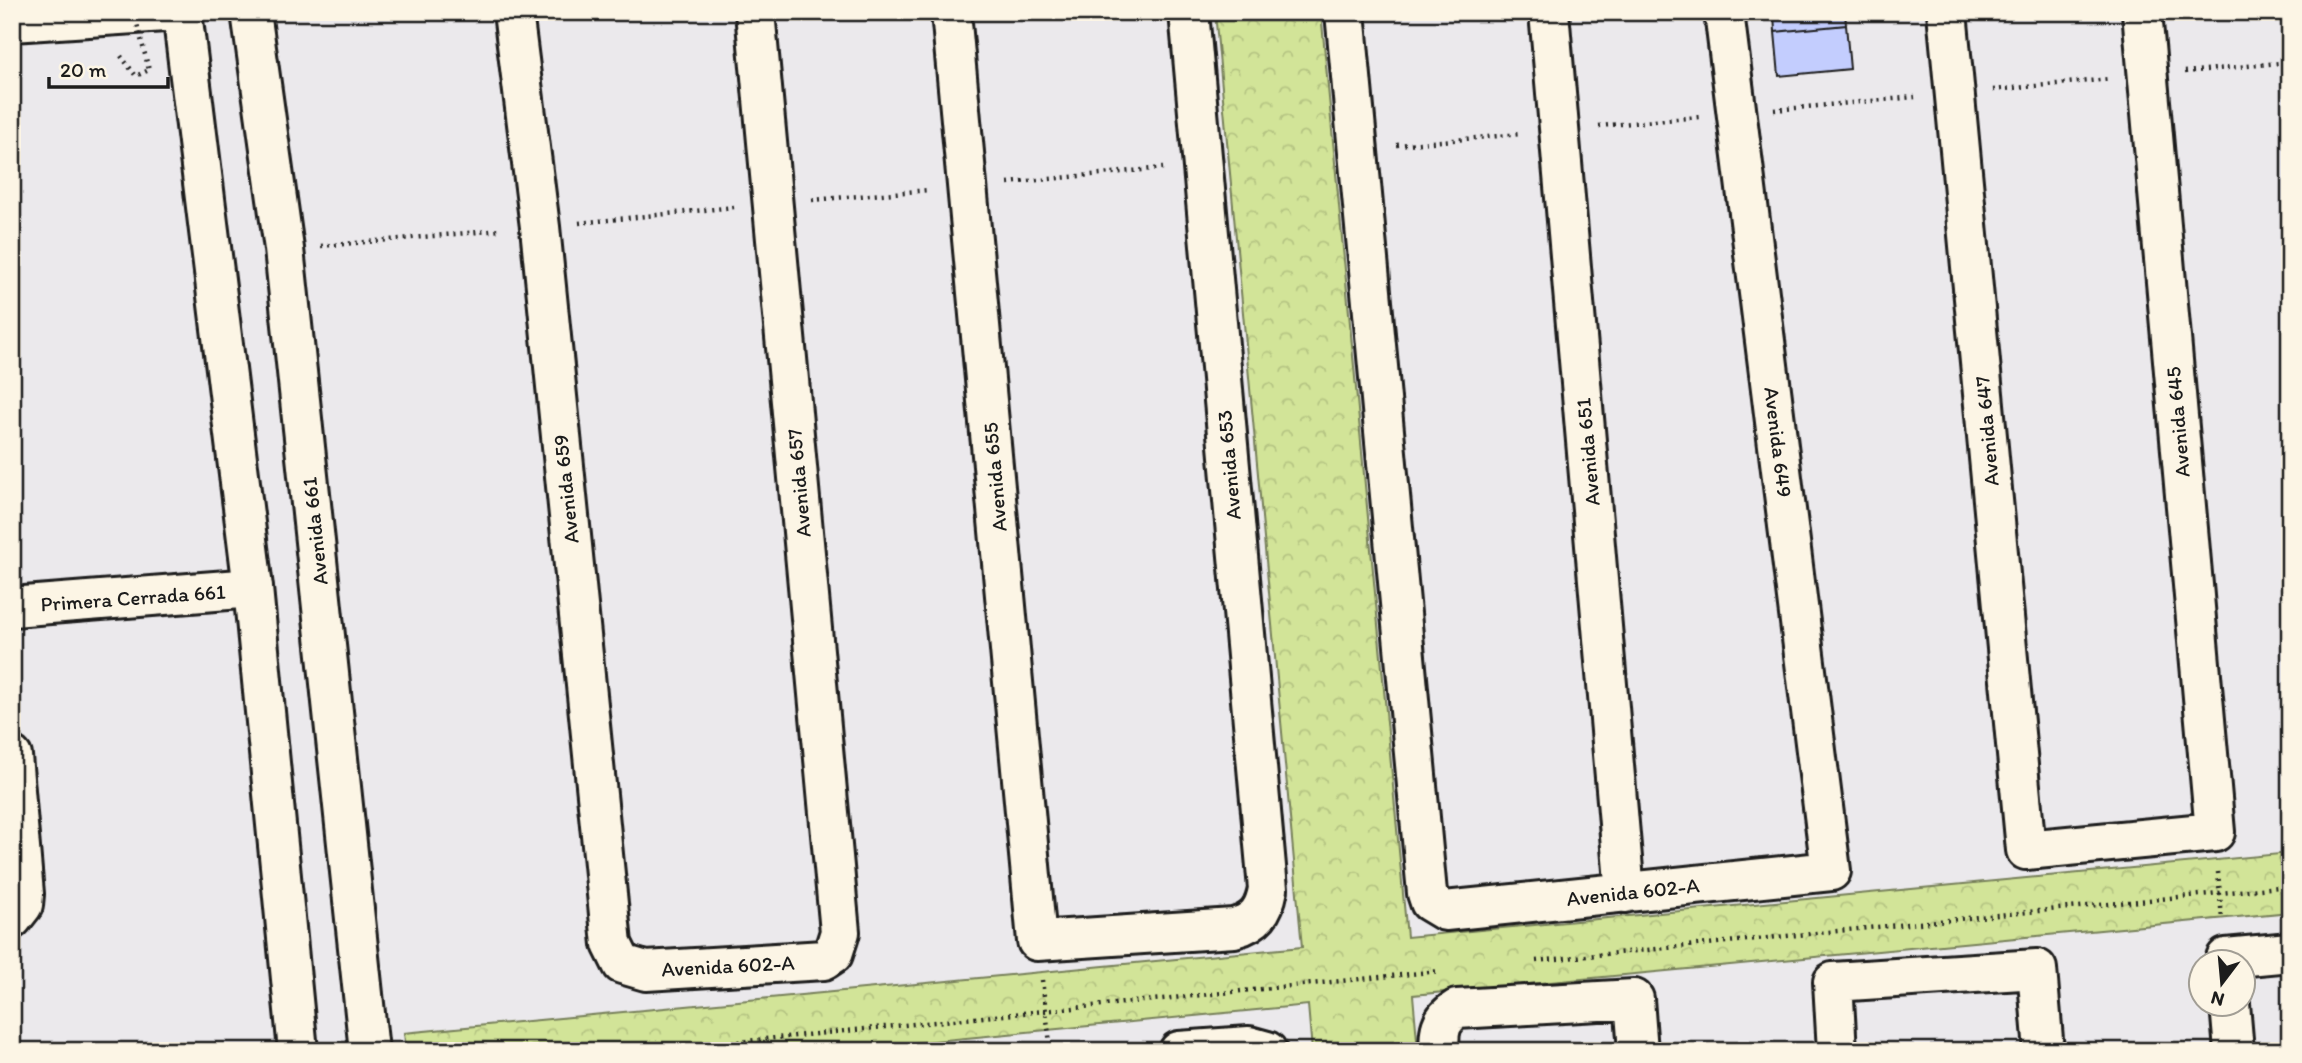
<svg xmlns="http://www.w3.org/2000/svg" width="2302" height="1063" font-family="Itim,sans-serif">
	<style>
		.forest { fill: url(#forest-crowns); stroke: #77805a; stroke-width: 2 }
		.building { fill: #c3cdfe; stroke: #1c1c1c; stroke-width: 2 }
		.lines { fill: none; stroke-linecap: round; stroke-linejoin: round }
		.minor-casing { stroke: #1c1c1c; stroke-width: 44 }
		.tertiary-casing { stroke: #1c1c1c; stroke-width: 44 }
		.secondary-casing { stroke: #1c1c1c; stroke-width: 44 }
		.path { stroke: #1c1c1c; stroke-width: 4.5; stroke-dasharray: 2 5; stroke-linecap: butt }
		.minor { stroke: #fcf5e5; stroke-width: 38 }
		.tertiary { stroke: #fcf5e5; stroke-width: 38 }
		.secondary { stroke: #fcf5e5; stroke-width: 38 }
		.path-bridge { stroke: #1c1c1c; stroke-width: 4.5; stroke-dasharray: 2 5; stroke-linecap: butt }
		.labels { text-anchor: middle; stroke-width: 6; stroke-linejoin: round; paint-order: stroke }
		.street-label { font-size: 21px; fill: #1c1c1c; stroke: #fcf5e5 }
	</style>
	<defs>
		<pattern id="forest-crowns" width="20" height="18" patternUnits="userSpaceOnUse" patternTransform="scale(1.75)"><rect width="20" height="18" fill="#d2e498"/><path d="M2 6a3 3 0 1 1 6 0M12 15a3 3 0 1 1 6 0" fill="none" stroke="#b4c382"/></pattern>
	</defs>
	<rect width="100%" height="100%" fill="#ebe9ec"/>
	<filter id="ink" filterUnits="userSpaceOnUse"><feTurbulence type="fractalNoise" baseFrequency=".0143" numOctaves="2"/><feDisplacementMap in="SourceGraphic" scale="14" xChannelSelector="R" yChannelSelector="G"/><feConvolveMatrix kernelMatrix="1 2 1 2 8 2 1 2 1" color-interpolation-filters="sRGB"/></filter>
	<g filter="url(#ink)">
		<path class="forest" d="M1215,12H1321L1407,937L2290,853V912L1413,995L1418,1051H1312L1308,1005L830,1051H406L404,1033L1302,947Z"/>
		<path class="building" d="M1774,12H1845L1846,25L1775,32Z
			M1846,25L1850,69L1779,76L1775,32Z"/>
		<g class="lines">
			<g class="minor-casing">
				<path id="minor" d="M513,12L540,227L612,944L622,964L646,971L824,960L833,954L840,932L755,12
					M951,12L1037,941L1234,928C1256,922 1264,911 1268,889L1189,12
					M1345,12L1427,893L1430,902L1445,911L1831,871L1724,12
					M1549,12L1625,893
					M1947,12L2026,850L2215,832L2142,12
					M12,607L253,588
					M12,756L24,894L23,905L12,919
					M2226,962V958L2290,952
					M2230,1004L2234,1051
					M1179,1051L1249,1046L1267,1051
					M1440,1051C1438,1032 1440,1019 1457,1009L1634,999L1638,1051
					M1837,1051L1833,982L2037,969L2044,1051"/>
			</g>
			<g class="tertiary-casing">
				<path id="tertiary" d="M182,12L253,588L298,1051
					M251,12L284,249L369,1051"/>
			</g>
			<g class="secondary-casing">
				<path id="secondary" d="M12,22L165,12"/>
			</g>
			<path class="path" d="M121,56L136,76L149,70
				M2185,72L2290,62
				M1993,90L2110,79
				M1774,110L1915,97
				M1599,126L1699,117
				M1397,145L1521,134
				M1008,183L1163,168
				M812,200L929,190
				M579,223L734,207
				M321,246L501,230
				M2218,872L2222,919
				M1536,961L2290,886
				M1042,980L1051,1051
				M647,1051L1440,971"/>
			<use href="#minor" class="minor"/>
			<use href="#tertiary" class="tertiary"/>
			<use href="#secondary" class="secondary"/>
			<path class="path-bridge" d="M134,12L149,70"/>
		</g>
	</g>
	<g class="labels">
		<g class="street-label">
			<text transform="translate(2178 422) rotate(-95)" y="7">Avenida 645</text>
			<text transform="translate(1987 431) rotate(-95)" y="7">Avenida 647</text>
			<text transform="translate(1778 442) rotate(83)" y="7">Avenida 649</text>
			<text transform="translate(1588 452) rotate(-95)" y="7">Avenida 651</text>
			<text transform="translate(1229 465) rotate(-95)" y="7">Avenida 653</text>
			<text transform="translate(995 477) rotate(-95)" y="7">Avenida 655</text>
			<text transform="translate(799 483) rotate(-95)" y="7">Avenida 657</text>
			<text transform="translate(566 489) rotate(-96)" y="7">Avenida 659</text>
			<text transform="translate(315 531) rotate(-96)" y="7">Avenida 661</text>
			<text transform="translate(133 598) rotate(-4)" y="7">Primera Cerrada 661</text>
			<text transform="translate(1633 892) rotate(-6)" y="7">Avenida 602-A</text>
			<text transform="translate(728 966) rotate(-3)" y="7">Avenida 602-A</text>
		</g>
	</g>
	<rect width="2302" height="1063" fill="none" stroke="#fcf5e5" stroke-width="42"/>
	<rect x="21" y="21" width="2260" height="1021" fill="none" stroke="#1c1c1c" stroke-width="2.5" filter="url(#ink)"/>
	<g transform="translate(2222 983) rotate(196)"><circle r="33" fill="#fcf5e5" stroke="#a29e95" stroke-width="2"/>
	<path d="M0-5L12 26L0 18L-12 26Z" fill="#1c1c1c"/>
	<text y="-10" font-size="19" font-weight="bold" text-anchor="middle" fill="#1c1c1c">N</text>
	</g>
	<path d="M49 77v10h119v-10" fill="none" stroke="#1c1c1c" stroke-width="3.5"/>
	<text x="60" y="77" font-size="21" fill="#1c1c1c" stroke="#fcf5e5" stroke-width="5" paint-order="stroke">20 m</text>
</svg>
